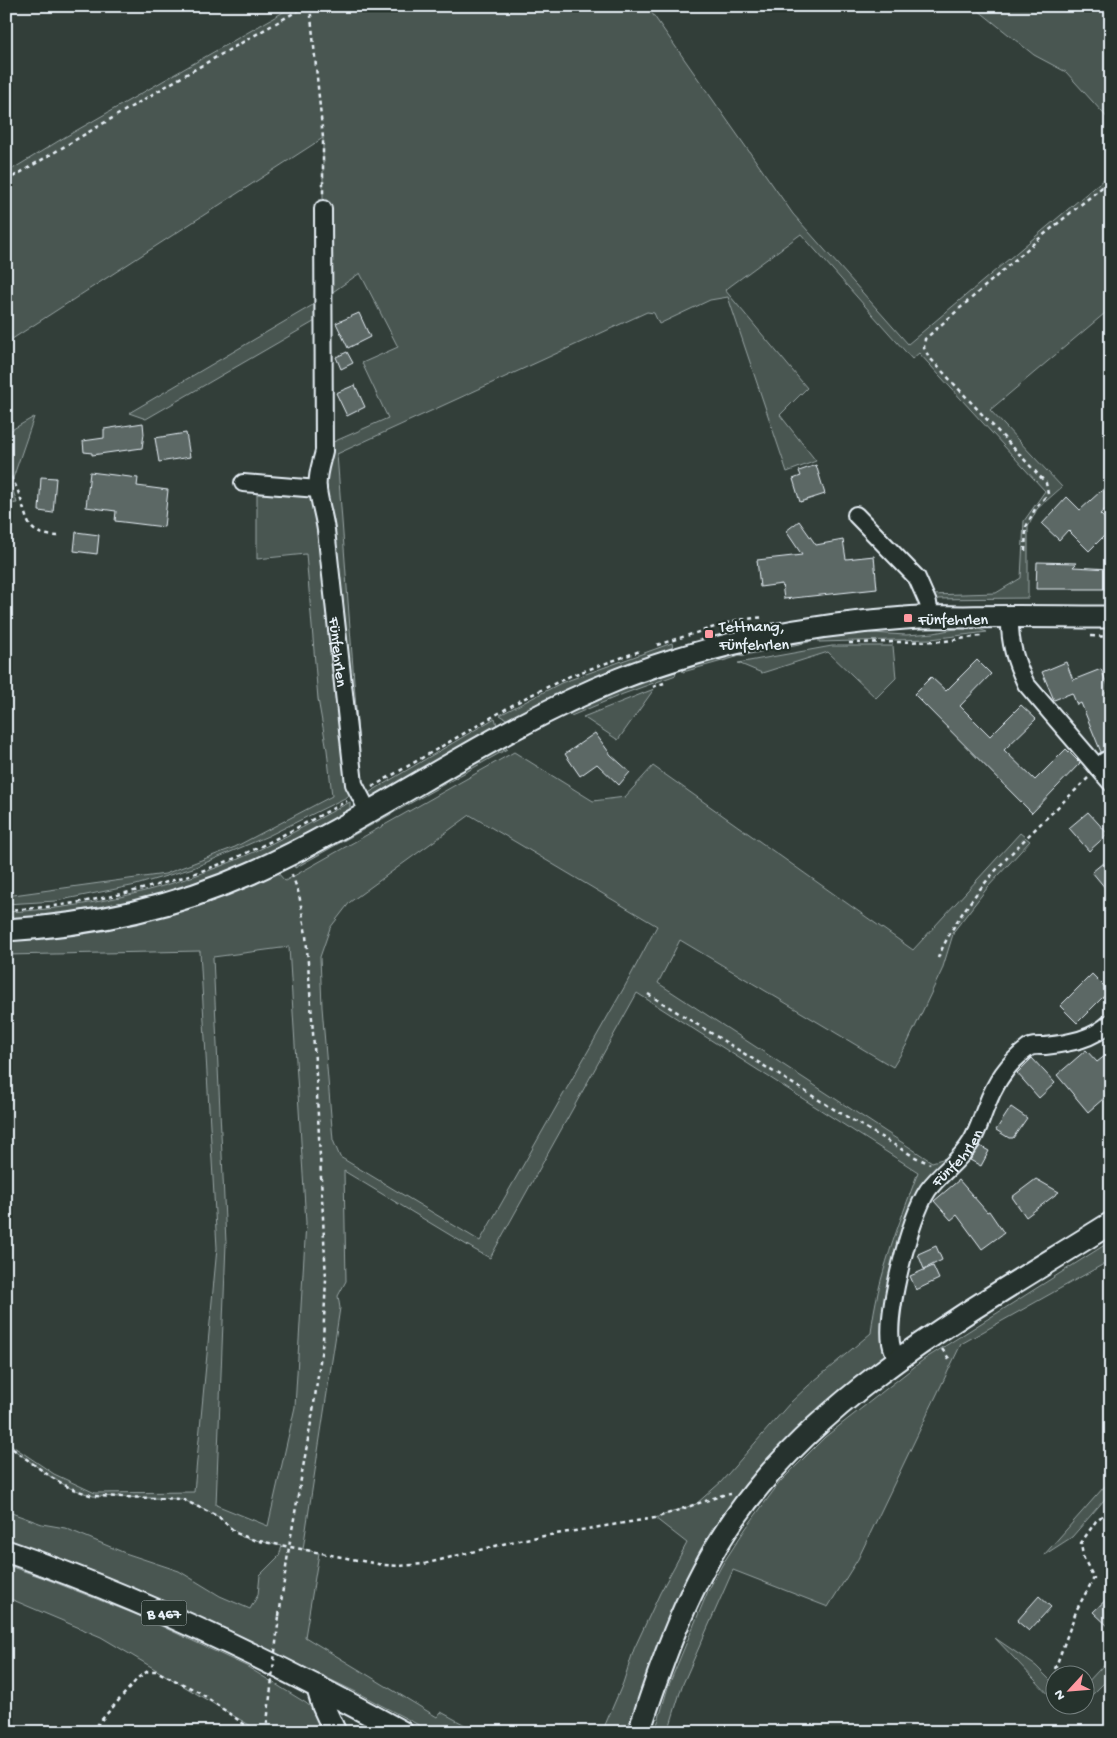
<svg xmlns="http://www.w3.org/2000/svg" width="1117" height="1738" font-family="'Gochi Hand',sans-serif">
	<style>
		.green { fill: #495651; stroke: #98a4a4; fill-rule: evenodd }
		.building { fill: #5c6865; stroke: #e8f1f8 }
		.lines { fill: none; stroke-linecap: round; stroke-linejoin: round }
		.minor-casing { stroke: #e8f1f8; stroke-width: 20 }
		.major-casing { stroke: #e8f1f8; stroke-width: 25 }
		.path { stroke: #e8f1f8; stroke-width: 2.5; stroke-dasharray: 4 4; stroke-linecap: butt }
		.minor { stroke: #26332d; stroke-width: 16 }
		.major { stroke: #26332d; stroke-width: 21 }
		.path-bridge { stroke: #e8f1f8; stroke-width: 2.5; stroke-dasharray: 4 4; stroke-linecap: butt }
		.poi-dot { fill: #ff9aa2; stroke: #26332d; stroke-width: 2 }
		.labels { text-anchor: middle; stroke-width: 4.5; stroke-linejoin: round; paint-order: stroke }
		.shield { fill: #26332d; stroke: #aeb8bb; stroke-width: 1 }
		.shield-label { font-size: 15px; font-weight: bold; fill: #e8f1f8 }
		.poi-label { font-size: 16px; fill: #e8f1f8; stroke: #26332d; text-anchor: start }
		.street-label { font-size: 16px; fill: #e8f1f8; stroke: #26332d }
	</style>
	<rect width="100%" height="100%" fill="#323e39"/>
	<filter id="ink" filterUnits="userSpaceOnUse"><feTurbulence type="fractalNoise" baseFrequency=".02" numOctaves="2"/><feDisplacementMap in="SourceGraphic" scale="10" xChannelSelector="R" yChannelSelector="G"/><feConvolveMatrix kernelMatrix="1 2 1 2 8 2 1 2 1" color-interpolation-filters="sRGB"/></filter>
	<g filter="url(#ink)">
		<path class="green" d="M294,6H647L793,214L908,344L1111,173V308L990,410L1062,487L1037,509L1028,527V598L930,599V595L996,593L1021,578L1024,521L1045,491L919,353L912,359L801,234L725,290L807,388L780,415L816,461L787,472L728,297L710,300L659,324L654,313L647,312L337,454L362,788L350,792L349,796L268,836L193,868L136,885L56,901L6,904V896L165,874L235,847L332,796L327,750L318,699L306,554L257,559V485L317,489L324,446L388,418L362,363L398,347L360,273L324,298V316L146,419L129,413L323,299V138L6,343V173L65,137Z
			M973,6H1101L1111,15V122L1066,72L1034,55Z
			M34,417L11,484L17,503L6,504V433Z
			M970,626L987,632L931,639L819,642V636L855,632L906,635L934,633Z
			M808,637L809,642L740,656L683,672L681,666Z
			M672,643L673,649L577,687L508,720L500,715L561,683Z
			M832,646H893L896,678L876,698L828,652L762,673L738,663Z
			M674,668L676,675L623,694L571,716L568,712L594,700Z
			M654,689L618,740L583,717Z
			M495,718L497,725L369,800L365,795Z
			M503,743L507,749L295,868L294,862Z
			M514,752L593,801L625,797L653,766L913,950L1020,833L1030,841L988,887L954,931L942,970L907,1044L893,1067L680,940L658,983L932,1162L949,1157L973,1125L960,1148L931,1180L886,1330L885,1355L752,1481L631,1732H602L623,1683L634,1649L660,1593L687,1543L655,1518L696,1504L721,1482L790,1403L808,1386L871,1333C877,1277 899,1225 918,1172L637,993L490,1258L475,1250L344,1171L346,1281L338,1296L340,1308L303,1549L319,1553L305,1637L437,1717L441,1712L478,1732H432L354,1691L220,1627L6,1544V1511L42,1524L65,1528L125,1553L179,1571L220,1596L250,1609L258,1595L260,1575L279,1556L282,1546L242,1537L219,1517L182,1499L93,1496L70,1488L51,1477L6,1444V1440L14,1447L54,1474L95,1493L194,1492L217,1248L200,951L6,955V939C41,937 76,935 110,928C167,917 223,892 277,872L285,881ZM470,815L657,926L625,986L480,1241L340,1157L333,1140L322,1007L320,957L330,928L350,902ZM289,947L306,1223L295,1407L268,1526L216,1505L226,1243L213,957Z
			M350,802V810C308,833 266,858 221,876C197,885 173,891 148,897C102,909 54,919 6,921V912C79,909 153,893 221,866C266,849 308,824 350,802Z
			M1111,1241V1260L961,1344L858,1559L828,1607L733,1570L682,1686L668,1732H655L668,1687L708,1591L722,1565L746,1528L780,1482L825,1437L923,1360Z
			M1111,1479V1492L1072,1537L1044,1555Z
			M6,1565L44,1578L142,1617L246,1666L306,1703L321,1716L330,1732H261L101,1637L6,1597Z
			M995,1638L1036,1666L1054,1684V1700Z
			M1111,1657V1676L1085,1702V1685Z"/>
		<path class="building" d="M359,313L370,337L348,348L336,323Z
			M347,352L353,363L341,369L336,357Z
			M355,385L365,407L347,416L336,393Z
			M143,423L144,434L142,448L92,455V453L84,452L83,441L104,438V429Z
			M186,433L190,457L159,462L155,438Z
			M816,465L825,494L800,502L793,479L801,476L799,471Z
			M90,472L138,478L137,486L168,490L164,527L115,521L116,511L86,507Z
			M41,477L56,478L53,513L39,511Z
			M1111,482V504L1100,514L1111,525V529L1089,551L1068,530L1059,540L1042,524L1067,497L1080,510Z
			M799,521L816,545L843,540L846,559L874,556L877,589L784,599L782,584L760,587L757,560L802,555L786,531Z
			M76,532L99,535L97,554L74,551Z
			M1037,562L1077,563L1073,567L1111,569V589H1036Z
			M977,660L991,674L960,706L990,736L1021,705L1036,719L1004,750L1035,780L1066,749L1080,763L1032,813L914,694L931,677L946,691Z
			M1066,662L1073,680L1101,669L1110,691L1105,693L1111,707V748L1101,752L1081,703L1077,705L1072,693L1054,700L1042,672Z
			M595,733L611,755L630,772L619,785L597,764L580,776L565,754Z
			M1088,812L1108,834L1089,851L1069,828Z
			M1103,863L1111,872V895L1092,872Z
			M1092,974L1109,991L1077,1023L1060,1006Z
			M1086,1050L1097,1062L1111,1051V1092L1088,1112L1057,1075Z
			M1032,1058L1055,1083L1039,1098L1017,1073Z
			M1011,1107L1027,1118L1013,1138H1009L996,1130Z
			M980,1146L989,1151L981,1166L970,1160Z
			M1036,1179L1059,1192L1026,1217L1012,1197Z
			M959,1180L987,1212L989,1211L1004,1233L982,1249L957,1215L951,1220L934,1201Z
			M936,1246L942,1260L924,1269L918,1254Z
			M933,1266L939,1279L916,1290L910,1276Z
			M1111,1595V1629L1093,1612Z
			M1039,1596L1051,1607L1029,1631L1017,1621Z"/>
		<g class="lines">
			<g class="minor-casing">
				<g id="minor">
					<path id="s1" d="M323,209L324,451C321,464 316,477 318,490C320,504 324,516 326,530L354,784L368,811"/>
					<path d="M243,483L318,489"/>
					<path d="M856,515L917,578L928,603L930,617"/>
					<path d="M1010,616C1009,642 1015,661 1026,684L1111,783"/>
					<path d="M1098,768L1105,761L1111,758"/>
					<path id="s2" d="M898,1360C895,1355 892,1349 891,1343C886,1311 910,1217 928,1190C941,1172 960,1161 971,1142C978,1131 981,1119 986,1107C994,1085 1008,1063 1027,1049C1031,1045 1039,1046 1045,1046C1070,1043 1092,1040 1111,1022"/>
				</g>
			</g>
			<g class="major-casing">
				<path id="major" d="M6,930C91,925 173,908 251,873C378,816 489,731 619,679C711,643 807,625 905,618C925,616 944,617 964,617C1013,616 1062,617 1111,617
					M6,1551C144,1599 275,1662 402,1732
					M317,1686L323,1706L335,1732
					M639,1732C663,1658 689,1584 734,1519C824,1389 979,1306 1111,1223"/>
			</g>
			<path class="path" d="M310,6L323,138V195
				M6,181L185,75L306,6
				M6,470C11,477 16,485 19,494C29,521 24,536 61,536
				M1025,551L1026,527L1035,509L1048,494L1046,483L929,357L924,348L925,339L1041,237L1111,180
				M1091,636L1111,637
				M849,643L945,641L981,636
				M657,645L737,620L765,617
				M653,687L664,683
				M372,787L523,699L570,676L640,651
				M6,910C77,907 151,890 218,865C262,848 305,823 347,801
				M938,958C967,888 1034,831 1088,778
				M648,994L832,1108L913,1156L930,1164
				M942,1349L950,1360
				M6,1444L51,1477L70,1488L93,1496L182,1499L219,1517L236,1533L254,1540L383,1565L399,1566L424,1564L519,1540L655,1518L723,1495L731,1494
				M279,1616L289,1547L313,1411L323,1340L326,1279L316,1075L306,935L299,894L291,872
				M1055,1669L1077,1609L1094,1578L1083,1557L1081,1543L1096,1521L1111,1508
				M91,1732L139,1677L148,1671H156L199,1692L255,1732"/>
			<use href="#minor" class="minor"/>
			<use href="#major" class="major"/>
			<path class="path-bridge" d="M266,1732L279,1616"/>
		</g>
	</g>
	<g class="poi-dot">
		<rect x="903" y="613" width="10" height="10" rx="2.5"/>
		<rect x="704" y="629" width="10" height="10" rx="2.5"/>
	</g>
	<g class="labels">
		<rect class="shield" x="141.5" y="1600.5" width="45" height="25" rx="4"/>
		<g class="shield-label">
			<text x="164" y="1618">B 467</text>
		</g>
		<g class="poi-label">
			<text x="918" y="624">Fünfehrlen</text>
			<text x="719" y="631">Tettnang,<tspan x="719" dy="18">Fünfehrlen</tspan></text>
		</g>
		<g class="street-label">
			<text dy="6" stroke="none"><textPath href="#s1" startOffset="445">Fünfehrlen</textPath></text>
			<text dy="6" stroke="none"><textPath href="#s2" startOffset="221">Fünfehrlen</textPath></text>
		</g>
	</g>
	<rect width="1117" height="1738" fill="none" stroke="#26332d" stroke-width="25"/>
	<rect x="12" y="12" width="1092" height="1713" fill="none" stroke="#e8f1f8" stroke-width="2" filter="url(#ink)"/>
	<g transform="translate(1070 1690) rotate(244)"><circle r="24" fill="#26332d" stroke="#747f7e"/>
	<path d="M0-4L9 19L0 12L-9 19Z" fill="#ff9aa2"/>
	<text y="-8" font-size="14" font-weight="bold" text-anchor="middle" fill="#e8f1f8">N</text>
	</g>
</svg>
